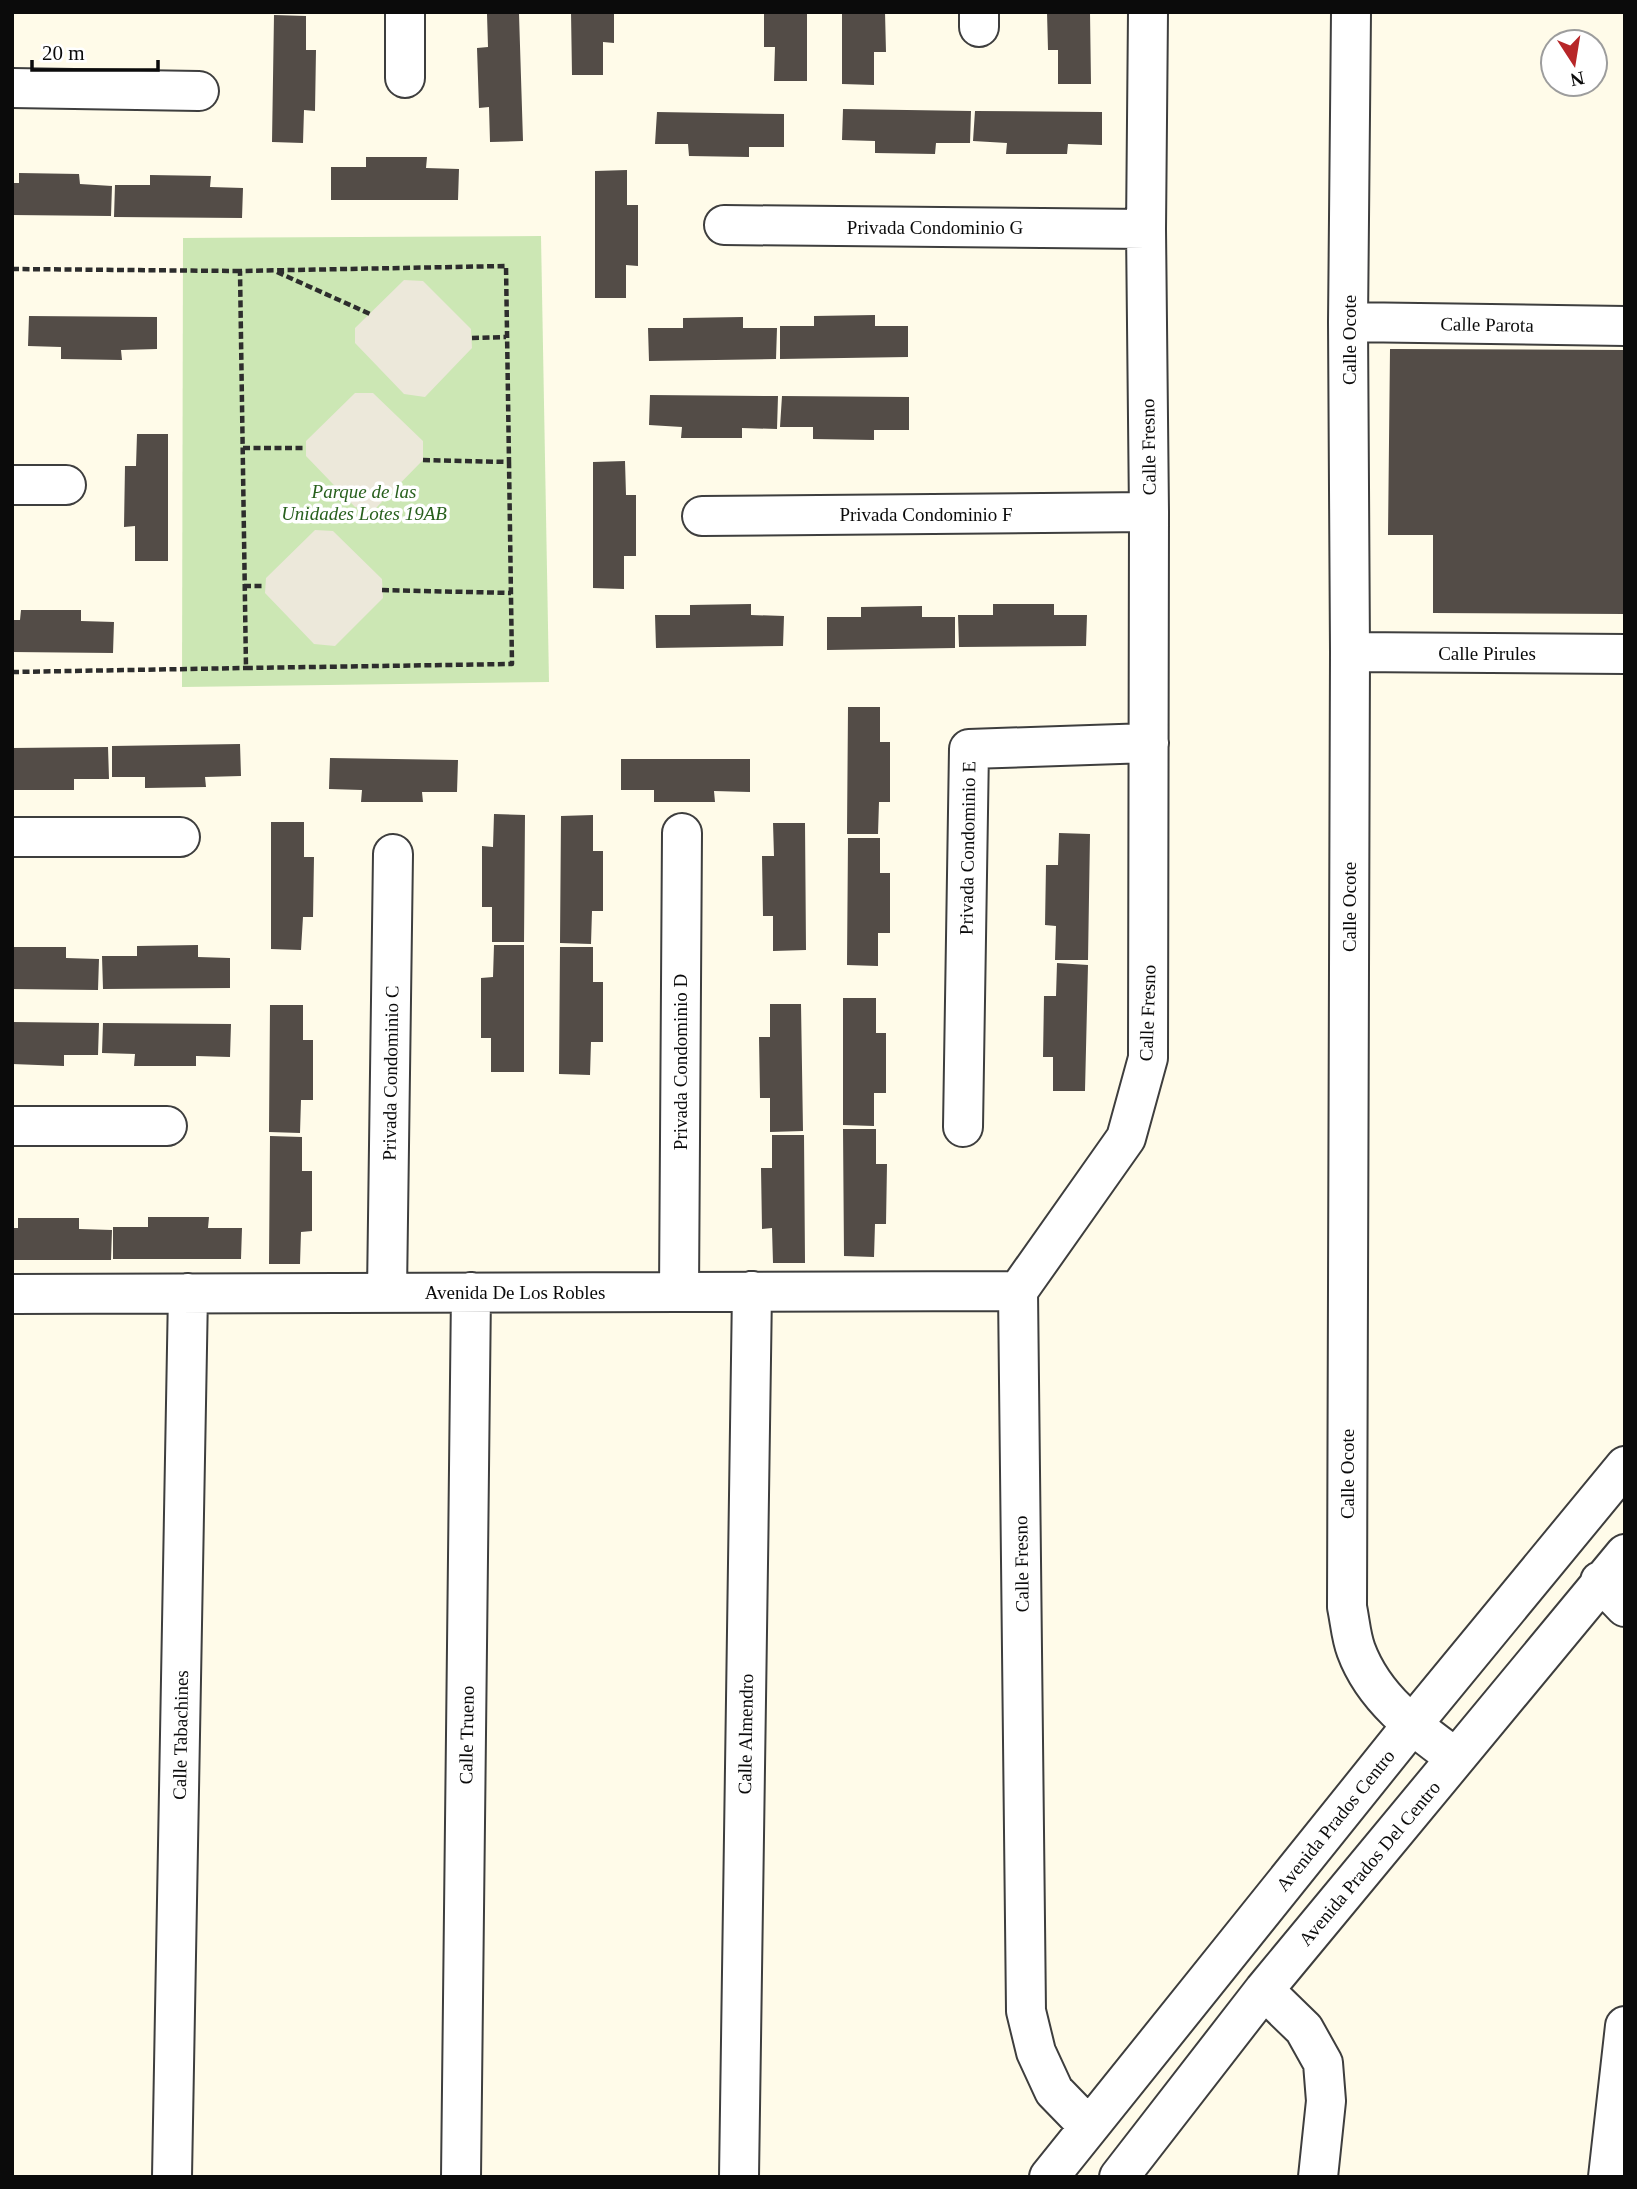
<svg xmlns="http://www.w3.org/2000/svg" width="1637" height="2189" font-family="Georgia,serif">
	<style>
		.green { fill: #cce7b4 }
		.plaza { fill: #ece8da }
		.building { fill: #534c47 }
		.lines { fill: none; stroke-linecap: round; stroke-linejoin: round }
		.minor-casing { stroke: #3e3e3e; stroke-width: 42 }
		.path { stroke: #2d2d2d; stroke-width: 4.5; stroke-dasharray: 7 3.5; stroke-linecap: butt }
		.minor { stroke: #fff; stroke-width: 38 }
		.labels { text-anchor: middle; stroke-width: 7; stroke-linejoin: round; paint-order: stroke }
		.street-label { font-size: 19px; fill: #0b0b0b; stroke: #fff }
		.park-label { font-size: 19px; font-style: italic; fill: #28601d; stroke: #fff }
	</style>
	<rect width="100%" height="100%" fill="#fffbe9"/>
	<path class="green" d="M541,236L549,682L182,687L183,238Z"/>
	<path class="plaza" d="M404,280L423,281L471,329L472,348L425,397L404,394L355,343V328Z
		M355,393H373L423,441V460L375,509L355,507L306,456V441Z
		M315,530L333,531L382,579L383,598L335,646L314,644L265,593L266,578Z"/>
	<path class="building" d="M571,12H614V43L603,42V75H572Z
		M764,12H807V81H774L775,47H764Z
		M842,12H885L886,52H874V85L842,84Z
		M1047,12H1090L1091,84H1058V50H1048Z
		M487,14H519L523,141L490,142L489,107L479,108L477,48L488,47Z
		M274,15L306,16V50H316L315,111L304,110L303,143L272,142Z
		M843,109L971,111L970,143H936L935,154L875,153V141L842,140Z
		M975,111L1102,112V145L1068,144L1067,154H1006L1007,143L973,141Z
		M657,112L784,114V147H749V157L689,156L688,144H655Z
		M366,157H427L426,168L459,169L458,200H331V167H366Z
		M627,170V205H638V266L626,265V298H595V171Z
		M19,173L79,174L80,184L112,186L111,216L12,215V183H19Z
		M150,175L211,176L210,187L243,188L242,218L114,217L115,185H150Z
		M875,315V326H908V357L780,359V326H814V316Z
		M29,316L157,317V349L121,350L122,360L61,359V347L28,346Z
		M743,317V328H777L776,359L649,361L648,328H683V318Z
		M1390,349L1625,350V614L1433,613V535H1388Z
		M650,395L778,396L777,429L742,428V438H681L682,427L649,425Z
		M782,396L909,397V430H874V440L813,439V427H780Z
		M137,434H168V561H135V526L124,527L125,466H136Z
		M625,461L626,495H636V556H624V589L593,588V462Z
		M751,604V615L784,616L783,646L656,648L655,615H690V605Z
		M993,604H1054V615H1087L1086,646L959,647L958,615H993Z
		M922,606V617H955V648L827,650V617H861V607Z
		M21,610H81V621L114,622L113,653L12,652V620H20Z
		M848,707H880V742H890V802H879L878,834H847Z
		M240,744L241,776L205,777L206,787L145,788V777H112V746Z
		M108,747L109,779H74V790H13L12,748Z
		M330,758L458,760L457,792H422L423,802H361L362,790L329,789Z
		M621,759H750V792L714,791L715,802H654V790H621Z
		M494,814L525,815L524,942H492V907H482V846L493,847Z
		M593,815V851H603V911H592L591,944L560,943L561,816Z
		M271,822H304V857H314L313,917H303L301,950L271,949Z
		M773,823H805L806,950L773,951V916H763L762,856H774Z
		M1059,833L1090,834L1088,960H1055L1056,926L1045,925L1046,865H1058Z
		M848,838H880V873H890V933H878V966L847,965Z
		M198,945V957L230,958V988L103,989L102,956H137V946Z
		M494,945H524V1072H491V1038H481V978L493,977Z
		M12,947H66V958L99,959L98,990L12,989Z
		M560,947H593V982H603V1042H591L590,1075L559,1074Z
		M1057,963L1088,965L1085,1091H1053V1057H1043L1044,996H1056Z
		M843,998H876V1033H886V1093H874V1126L843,1125Z
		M770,1004H801L803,1131L770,1132V1098H760L759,1037H770Z
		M270,1005H303V1040H313V1100H301L300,1133L269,1132Z
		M12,1022L99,1023L98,1055H64V1066L12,1064Z
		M103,1023L231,1024L230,1057L196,1056V1066H134L135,1054L102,1053Z
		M843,1129H876V1164H887L886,1224H875L874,1257L844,1256Z
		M772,1135H804L805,1263H773L772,1228L762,1229L761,1168H772Z
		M270,1136L302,1137V1171H312V1231L301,1232L300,1264H269Z
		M148,1217H209L208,1228H242L241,1259H113V1227H148Z
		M18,1218H79V1229L112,1230L111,1260H12V1228H18Z"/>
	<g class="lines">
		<g class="minor-casing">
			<path id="minor" d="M405,12V78
				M979,12V27
				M1351,12L1348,322L1350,652L1347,1607C1350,1621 1351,1637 1356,1650C1374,1699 1416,1729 1456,1758
				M12,88L199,91
				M724,225L1146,229
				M1348,322L1625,326
				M12,485H66
				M702,516L1149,512
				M1350,652L1625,654
				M12,837H180
				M12,1126H167
				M963,1127L969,749L1149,743
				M387,1292L393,854
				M679,1292L682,833
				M12,1294L1018,1291
				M1600,1581L1625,1607
				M1264,1990L1304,2029L1323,2063L1326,2101L1318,2177
				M1088,2126L1054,2091L1036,2052L1026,2011L1018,1291L1126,1138L1148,1058L1149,512L1146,229L1148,12
				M172,2177L188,1293
				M461,2177L471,1292
				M739,2177L752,1291
				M1049,2177L1411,1726L1625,1466
				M1119,2177L1264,1990L1625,1554
				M1608,2177L1625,2026"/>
		</g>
		<path class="path" d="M12,269L240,271
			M277,272L370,314
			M472,338L506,337
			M243,448H306
			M423,460L509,462L506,266L240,271L246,668L512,664L509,462
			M244,586H265
			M382,590L511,593
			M12,672L246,668"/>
		<use href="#minor" class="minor"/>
	</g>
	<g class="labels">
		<g class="street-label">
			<text x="935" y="234">Privada Condominio G</text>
			<text transform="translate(1487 324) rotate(1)" y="7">Calle Parota</text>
			<text transform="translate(1349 340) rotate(-90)" y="7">Calle Ocote</text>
			<text transform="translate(1148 447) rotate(-91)" y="7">Calle Fresno</text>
			<text x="926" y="521">Privada Condominio F</text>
			<text x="1487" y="660">Calle Pirules</text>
			<text transform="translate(967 848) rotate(-89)" y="7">Privada Condominio E</text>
			<text transform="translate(1349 907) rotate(-90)" y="7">Calle Ocote</text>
			<text transform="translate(1147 1013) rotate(-88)" y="7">Calle Fresno</text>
			<text transform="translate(680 1062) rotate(-90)" y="7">Privada Condominio D</text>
			<text transform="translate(390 1073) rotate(-89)" y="7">Privada Condominio C</text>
			<text x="515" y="1299">Avenida De Los Robles</text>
			<text transform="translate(1347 1474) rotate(-90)" y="7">Calle Ocote</text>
			<text transform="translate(1021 1564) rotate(-91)" y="7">Calle Fresno</text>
			<text transform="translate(745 1734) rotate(-89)" y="7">Calle Almendro</text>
			<text transform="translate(180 1735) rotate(-89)" y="7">Calle Tabachines</text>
			<text transform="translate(466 1735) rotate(-89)" y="7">Calle Trueno</text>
			<text transform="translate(1335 1820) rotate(-51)" y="7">Avenida Prados Centro</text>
			<text transform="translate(1369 1863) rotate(-50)" y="7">Avenida Prados Del Centro</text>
		</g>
		<g class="park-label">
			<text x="364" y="498">Parque de las<tspan x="364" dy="22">Unidades Lotes 19AB</tspan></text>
		</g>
	</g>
	<rect width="1637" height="2189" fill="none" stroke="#0b0b0b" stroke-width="28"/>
	<g transform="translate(1574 63) rotate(168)"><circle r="33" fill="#ffffff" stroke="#9d9d9d" stroke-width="2"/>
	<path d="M0-5L12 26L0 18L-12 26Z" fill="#b72628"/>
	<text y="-10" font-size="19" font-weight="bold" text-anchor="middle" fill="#0b0b0b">N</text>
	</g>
	<path d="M32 60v10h126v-10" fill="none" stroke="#0b0b0b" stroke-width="3.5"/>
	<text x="42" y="60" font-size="21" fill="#0b0b0b" stroke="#ffffff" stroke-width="5" paint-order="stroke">20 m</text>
</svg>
